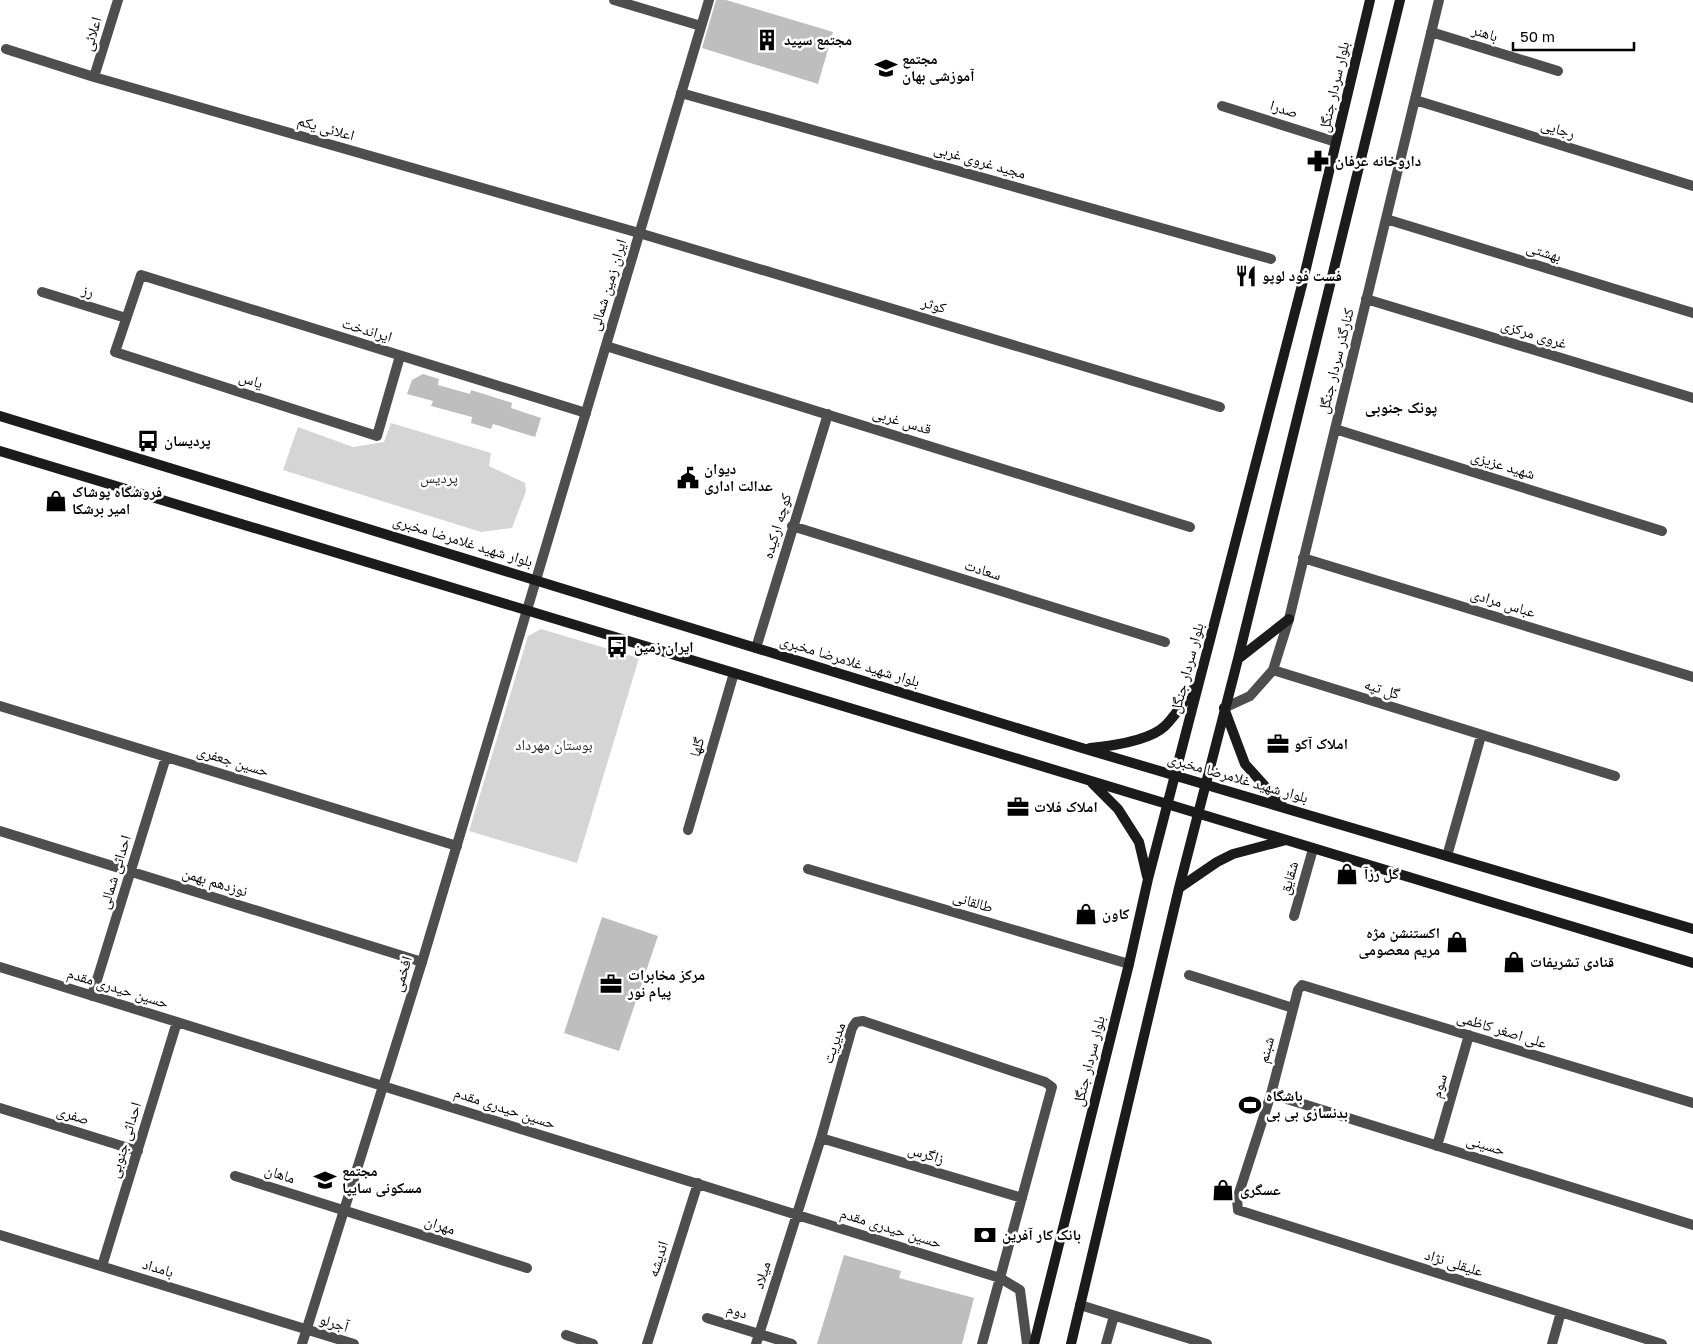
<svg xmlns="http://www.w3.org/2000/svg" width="1693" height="1344" font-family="'Golos Text','Noto Naskh Arabic',sans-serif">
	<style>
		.green { fill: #d5d5d5 }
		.building { fill: #bebebe }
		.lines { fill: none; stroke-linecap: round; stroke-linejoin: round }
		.minor { stroke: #4e4e4e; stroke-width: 10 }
		.tertiary { stroke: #4e4e4e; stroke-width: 10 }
		.secondary { stroke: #1b1b1b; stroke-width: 10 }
		.labels { text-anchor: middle; stroke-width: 5; stroke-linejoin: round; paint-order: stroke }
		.street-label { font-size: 15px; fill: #000; stroke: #fff }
		.poi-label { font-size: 15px; font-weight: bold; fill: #000; stroke: #fff; text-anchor: start }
		.park-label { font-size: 15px; fill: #2c2c2c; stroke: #fff }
		.neighbourhood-label { font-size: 16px; font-weight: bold; fill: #000; stroke: #fff }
	</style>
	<rect width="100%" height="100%" fill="#fff"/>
	<path class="green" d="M391,423L491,453L489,466L525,483L526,491L512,528L481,532L283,470L298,427L353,447L384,442Z
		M541,629L639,658L577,863L469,831L528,636Z"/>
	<path class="building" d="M716,0H726L833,32L818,84L702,48Z
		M423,374L439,379L438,385L470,394L471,390L512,403L511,408L541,418L535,437L493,424L491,429L471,423L472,417L431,406L433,401L407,394L412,380Z
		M602,917L658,936L619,1051L564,1033Z
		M844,1255L901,1271L899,1278L974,1298L962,1344H817Z"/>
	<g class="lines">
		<path class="minor" d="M614,0L701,26
			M1431,32L1558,71
			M6,49L94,77L639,233L1220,407
			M94,77L118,0
			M681,93L1271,259
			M1415,100L1693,186
			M1222,106L1336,142
			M1386,219L1693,313
			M42,292L126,318
			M1366,299L1693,398
			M606,346L1190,527
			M400,356L377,436L115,352L141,275L586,413
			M1335,429L1662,531
			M792,526L1165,642
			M1303,558L1693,677
			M756,648L828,414
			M1273,670L1615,776
			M0,706L457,846
			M1224,708L1250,696L1273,670L1289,619L1439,0
			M688,830L734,673
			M0,831L422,962
			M1447,856L1481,736
			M808,869L1129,964
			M1294,916L1313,849
			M0,967L1000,1278L1020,1290L1027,1344
			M1189,975L1293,1008
			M92,996L166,757
			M1271,1094L1693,1225
			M0,1108L138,1151
			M821,1138L1022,1198
			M1437,1146L1469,1035
			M235,1176L527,1268
			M0,1235L354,1344
			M102,1266L177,1022
			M1080,1305L1207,1344
			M707,1318L792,1344
			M566,1335L593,1344
			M647,1344L698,1183
			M756,1344L821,1138L852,1028L856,1022L863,1021L1045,1082L1052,1087L982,1344
			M1106,1344L1114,1316
			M1552,1344L1561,1312
			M1662,1344L1238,1210L1237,1199L1271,1094L1298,990L1302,985L1693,1103"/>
		<path class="tertiary" d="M302,1344L422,962L709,0"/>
		<path class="secondary" d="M0,416L1082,748L1693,929
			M0,451L1693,963
			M1238,659L1289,619
			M1224,708L1245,764L1282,805
			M1090,748C1111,746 1149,741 1165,726C1177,714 1186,698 1196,685
			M1092,783L1118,809L1139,842L1147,876
			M1179,888L1217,862L1233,854L1286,840
			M1034,1344L1129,964L1148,879L1302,285L1370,0
			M1071,1344L1179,888L1238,659L1400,0"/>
	</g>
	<defs>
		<g id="building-bare" transform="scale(1.725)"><path d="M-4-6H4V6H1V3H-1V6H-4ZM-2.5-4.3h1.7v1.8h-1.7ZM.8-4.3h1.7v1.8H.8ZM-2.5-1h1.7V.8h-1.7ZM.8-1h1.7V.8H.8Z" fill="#000" stroke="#fff" stroke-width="2.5" paint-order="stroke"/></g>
		<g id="school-bare" transform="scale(1.725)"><path d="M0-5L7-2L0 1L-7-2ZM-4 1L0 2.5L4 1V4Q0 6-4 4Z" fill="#000" stroke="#fff" stroke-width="2.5" paint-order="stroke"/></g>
		<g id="pharmacy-bare" transform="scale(1.725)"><path d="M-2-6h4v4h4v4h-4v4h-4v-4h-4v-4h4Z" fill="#000" stroke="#fff" stroke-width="2.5" paint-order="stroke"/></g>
		<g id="restaurant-bare" transform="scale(1.725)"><path d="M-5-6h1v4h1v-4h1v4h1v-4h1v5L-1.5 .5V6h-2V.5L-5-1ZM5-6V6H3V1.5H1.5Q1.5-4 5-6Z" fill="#000" stroke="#fff" stroke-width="2.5" paint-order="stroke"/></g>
		<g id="bus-bare" transform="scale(1.725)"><path d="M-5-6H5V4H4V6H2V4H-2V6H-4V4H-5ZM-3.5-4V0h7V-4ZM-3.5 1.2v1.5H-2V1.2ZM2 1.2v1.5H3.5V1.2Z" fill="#000" stroke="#fff" stroke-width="2.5" paint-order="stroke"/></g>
		<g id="civic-bare" transform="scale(1.725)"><path d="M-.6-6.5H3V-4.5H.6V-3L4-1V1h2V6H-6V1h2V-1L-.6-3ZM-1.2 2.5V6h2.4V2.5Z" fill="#000" stroke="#fff" stroke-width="2.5" paint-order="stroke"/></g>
		<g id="shop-bare" transform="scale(1.725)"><path d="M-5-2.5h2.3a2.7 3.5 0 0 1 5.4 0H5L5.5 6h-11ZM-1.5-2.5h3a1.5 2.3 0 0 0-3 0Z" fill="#000" stroke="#fff" stroke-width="2.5" paint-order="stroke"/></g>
		<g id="office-bare" transform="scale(1.725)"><path d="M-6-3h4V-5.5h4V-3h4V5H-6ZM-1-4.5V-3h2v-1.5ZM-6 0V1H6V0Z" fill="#000" stroke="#fff" stroke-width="2.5" paint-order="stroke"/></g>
		<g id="stadium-bare" transform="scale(1.725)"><path d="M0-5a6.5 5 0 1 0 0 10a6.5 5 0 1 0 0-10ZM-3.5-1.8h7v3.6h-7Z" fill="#000" stroke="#fff" stroke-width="2.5" paint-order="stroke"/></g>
		<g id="university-bare" transform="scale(1.725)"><path d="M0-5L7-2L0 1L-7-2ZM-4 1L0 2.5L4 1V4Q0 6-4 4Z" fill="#000" stroke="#fff" stroke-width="2.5" paint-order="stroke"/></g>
		<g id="bank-bare" transform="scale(1.725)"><path d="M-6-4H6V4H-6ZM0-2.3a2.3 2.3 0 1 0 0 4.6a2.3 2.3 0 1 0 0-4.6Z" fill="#000" stroke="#fff" stroke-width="2.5" paint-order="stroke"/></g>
	</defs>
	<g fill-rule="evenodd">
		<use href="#building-bare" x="767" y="40"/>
		<use href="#school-bare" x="886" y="68"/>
		<use href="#pharmacy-bare" x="1318" y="161"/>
		<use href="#restaurant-bare" x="1246" y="276"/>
		<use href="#bus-bare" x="148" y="441"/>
		<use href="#civic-bare" x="688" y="478"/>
		<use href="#shop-bare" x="56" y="501"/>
		<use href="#bus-bare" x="617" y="647"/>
		<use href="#office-bare" x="1278" y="744"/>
		<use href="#office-bare" x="1018" y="807"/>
		<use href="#shop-bare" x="1347" y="874"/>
		<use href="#shop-bare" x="1086" y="914"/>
		<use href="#shop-bare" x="1457" y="942"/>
		<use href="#shop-bare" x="1514" y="962"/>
		<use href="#office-bare" x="611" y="984"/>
		<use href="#stadium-bare" x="1250" y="1105"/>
		<use href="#university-bare" x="325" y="1180"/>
		<use href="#shop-bare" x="1223" y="1190"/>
		<use href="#bank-bare" x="985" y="1235"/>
	</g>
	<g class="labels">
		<g class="street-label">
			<text transform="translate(1485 33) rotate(17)" y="5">باهنر</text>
			<text transform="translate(92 34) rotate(-73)" y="5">اعلائی</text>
			<text transform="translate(1334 87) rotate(-77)" y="5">بلوار سردار جنگل</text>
			<text transform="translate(1284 109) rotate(17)" y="5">صدرا</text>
			<text transform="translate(326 128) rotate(16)" y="5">اعلائی یکم</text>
			<text transform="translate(1558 129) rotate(17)" y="5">رجایی</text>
			<text transform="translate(980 161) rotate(16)" y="5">مجید غروی غربی</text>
			<text transform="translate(1544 252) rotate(17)" y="5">بهشتی</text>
			<text transform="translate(608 285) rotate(-73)" y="5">ایران زمین شمالی</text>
			<text transform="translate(88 291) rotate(17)" y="5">رز</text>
			<text transform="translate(934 305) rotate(17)" y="5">کوثر</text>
			<text transform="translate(367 330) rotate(17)" y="5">ایراندخت</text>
			<text transform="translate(1534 334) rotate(17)" y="5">غروی مرکزی</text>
			<text transform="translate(1336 361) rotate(-76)" y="5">کنارگذر سردار جنگل</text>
			<text transform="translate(251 380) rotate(18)" y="5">یاس</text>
			<text transform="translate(902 421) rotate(17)" y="5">قدس غربی</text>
			<text transform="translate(1503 465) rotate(17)" y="5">شهید عزیزی</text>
			<text transform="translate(777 526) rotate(-73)" y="5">کوچه ارکیده</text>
			<text transform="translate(463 541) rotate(17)" y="5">بلوار شهید غلامرضا مخبری</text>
			<text transform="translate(983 570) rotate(17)" y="5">سعادت</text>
			<text transform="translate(1503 603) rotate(17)" y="5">عباس مرادی</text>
			<text transform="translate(850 661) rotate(17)" y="5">بلوار شهید غلامرضا مخبری</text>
			<text transform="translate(1187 668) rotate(-75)" y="5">بلوار سردار جنگل</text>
			<text transform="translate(1382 689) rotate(18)" y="5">گل تپه</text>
			<text transform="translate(697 747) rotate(-74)" y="5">گلها</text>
			<text transform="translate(233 761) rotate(17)" y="5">حسین جعفری</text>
			<text transform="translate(1238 778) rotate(16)" y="5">بلوار شهید غلامرضا مخبری</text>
			<text transform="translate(115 872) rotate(-73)" y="5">احداثی شمالی</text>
			<text transform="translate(1289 878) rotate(-74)" y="5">شقایق</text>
			<text transform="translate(215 882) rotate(17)" y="5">نوزدهم بهمن</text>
			<text transform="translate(973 902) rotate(17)" y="5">طالقانی</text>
			<text transform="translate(402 974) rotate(-73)" y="5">افخمی</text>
			<text transform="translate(118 988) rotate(17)" y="5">حسین حیدری مقدم</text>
			<text transform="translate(1502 1030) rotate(17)" y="5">علی اصغر کاظمی</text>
			<text transform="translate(834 1043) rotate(-71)" y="5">مدیریت</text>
			<text transform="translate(1266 1050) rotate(-75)" y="5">شبنم</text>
			<text transform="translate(1089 1061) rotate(-76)" y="5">بلوار سردار جنگل</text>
			<text transform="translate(1439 1086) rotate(-74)" y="5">سوم</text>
			<text transform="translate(505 1108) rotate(18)" y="5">حسین حیدری مقدم</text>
			<text transform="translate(73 1115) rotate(17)" y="5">صفری</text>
			<text transform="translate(125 1140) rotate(-73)" y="5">احداثی جنوبی</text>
			<text transform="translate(1486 1145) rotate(17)" y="5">حسینی</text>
			<text transform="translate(926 1154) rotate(17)" y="5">زاگرس</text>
			<text transform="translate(280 1174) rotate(18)" y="5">ماهان</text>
			<text transform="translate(440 1225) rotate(18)" y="5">مهران</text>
			<text transform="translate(891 1228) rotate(17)" y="5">حسین حیدری مقدم</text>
			<text transform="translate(658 1259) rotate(-72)" y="5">اندیشه</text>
			<text transform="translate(1454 1263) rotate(17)" y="5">علیقلی نژاد</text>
			<text transform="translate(158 1268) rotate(17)" y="5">بامداد</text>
			<text transform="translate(762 1275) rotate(-73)" y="5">میلاد</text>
			<text transform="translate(737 1311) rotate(17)" y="5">دوم</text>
			<text transform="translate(334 1323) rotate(17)" y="5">آجرلو</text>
		</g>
		<g class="poi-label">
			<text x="784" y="45">مجتمع سپید</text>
			<text x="902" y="64">مجتمع<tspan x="902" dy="17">آموزشی بهان</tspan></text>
			<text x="1335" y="166">داروخانه عرفان</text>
			<text x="1262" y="281">فست فود لوپو</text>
			<text x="164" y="446">پردیسان</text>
			<text x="704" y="474">دیوان<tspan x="704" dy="17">عدالت اداری</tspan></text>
			<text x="72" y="497">فروشگاه پوشاک<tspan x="72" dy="17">امیر برشکا</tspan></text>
			<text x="634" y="652">ایران زمین</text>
			<text x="1294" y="749">املاک آکو</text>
			<text x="1034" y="812">املاک فلات</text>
			<text x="1364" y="879">گل رزآ</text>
			<text x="1102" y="919">کاون</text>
			<text x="1440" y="938" text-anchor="end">اکستنشن مژه<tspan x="1440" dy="17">مریم معصومی</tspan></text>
			<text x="1530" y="967">قنادی تشریفات</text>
			<text x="628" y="980">مرکز مخابرات<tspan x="628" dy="17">پیام نور</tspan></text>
			<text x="1266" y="1101">باشگاه<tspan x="1266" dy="17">بدنسازی بی بی</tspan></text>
			<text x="342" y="1176">مجتمع<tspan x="342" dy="17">مسکونی سایپا</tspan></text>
			<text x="1240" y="1195">عسگری</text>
			<text x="1002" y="1240">بانک کار آفرین</text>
		</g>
		<g class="park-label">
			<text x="439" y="483">پردیس</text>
			<text x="554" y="750">بوستان مهرداد</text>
		</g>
		<g class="neighbourhood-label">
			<text x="1401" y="413">پونک جنوبی</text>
		</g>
	</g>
	<path d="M1513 42v8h121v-8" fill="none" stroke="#000000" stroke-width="2.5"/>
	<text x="1520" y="42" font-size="15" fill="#000000" stroke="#ffffff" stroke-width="4" paint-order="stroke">50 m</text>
</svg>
